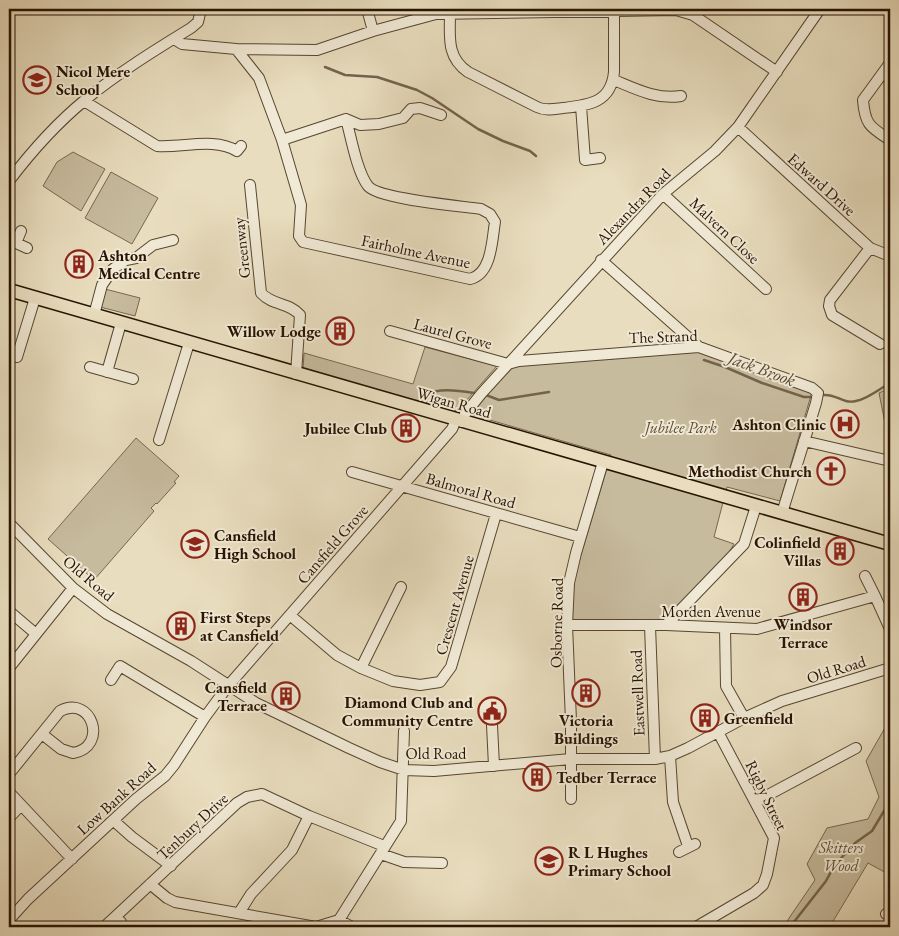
<svg xmlns="http://www.w3.org/2000/svg" width="899" height="936" font-family="'EB Garamond',serif">
	<style>
		.green { fill: #c7bb9e; stroke: #77674f }
		.lines { fill: none; stroke-linecap: round; stroke-linejoin: round }
		.stream { stroke: #73634b; stroke-width: 2.5 }
		.minor-casing { stroke: #574630; stroke-width: 12 }
		.major-casing { stroke: #271300; stroke-width: 15 }
		.minor { stroke: #f0e9d5; stroke-width: 10 }
		.major { stroke: #e8ddbe; stroke-width: 12 }
		.labels { text-anchor: middle; stroke-width: 4; stroke-linejoin: round; paint-order: stroke }
		.poi-label { font-size: 16px; font-weight: bold; fill: #271300; stroke: #f0e9d5; text-anchor: start }
		.street-label { font-size: 16px; fill: #271300; stroke: #f0e9d5 }
		.park-label { font-size: 16px; font-style: italic; fill: #5f4e37; stroke: #f0e9d5 }
		.water-label { font-size: 18px; font-style: italic; fill: #5a4832; stroke: #f0e9d5 }
	</style>
	<rect width="100%" height="100%" fill="#e8ddbe"/>
	<filter id="stains"><feTurbulence type="fractalNoise" baseFrequency=".004" numOctaves="4"/><feColorMatrix values="0 0 0 0 .2 0 0 0 0 .09 0 0 0 0 .02 0 0 0 .5 -.17"/></filter>
	<radialGradient id="worn" r=".72"><stop offset=".6" stop-color="#630" stop-opacity="0"/><stop offset="1" stop-color="#630" stop-opacity=".3"/></radialGradient>
	<path class="green" d="M73,152L105,169L81,211L43,186L57,162Z
		M111,172L158,198L132,244L85,218Z
		M105,289L140,298L135,316L100,307Z
		M425,347L497,366L457,411L303,370L304,353L413,384Z
		M701,349L812,392L780,501L727,487L714,537L734,544L725,559L664,621L571,620L573,581L611,455L469,414L514,366Z
		M890,388V448L879,393Z
		M136,438L179,476L174,482L176,483L157,504L156,503L151,508L154,511L94,580L48,539Z
		M890,719V875L868,863L832,923L839,927H783L815,880L807,864L827,828L868,819L879,797L866,761Z"/>
	<g class="lines">
		<path class="stream" d="M325,67L345,75L377,77L417,90L432,98L478,129L503,141L530,151L536,156
			M704,360L725,367L762,383L804,397H811
			M422,395C440,388 455,390 474,393
			M486,395L499,400L549,392
			M823,395C833,394 838,399 846,401C860,405 879,389 890,383
			M790,927L826,881L834,866L855,843L872,831L890,801"/>
		<g class="minor-casing">
			<path id="minor" d="M367,9L373,31
				M450,13C450,36 446,57 468,72L537,107C545,111 554,109 563,108C589,105 611,103 614,72V11
				M174,39L182,44L236,49L317,50L373,31L436,14L676,10L693,15L777,72
				M236,49L259,78L282,140L301,205L299,236L303,242L470,279C492,274 492,239 495,222L490,214L481,209C461,206 378,199 368,186C357,172 351,137 346,119L282,140
				M890,63L863,100C865,125 870,127 890,140
				M614,80C636,89 657,100 681,96
				M84,101L157,146C183,148 214,137 237,151L241,146
				M581,106L585,160L600,158
				M346,119L360,125L379,124L403,118L411,109L420,108L441,115
				M738,127L870,248L890,256
				M9,181C31,152 57,123 85,100C118,73 155,50 191,28L198,22L201,9
				M250,185L261,293C273,306 289,302 300,315L296,374
				M663,194L766,289
				M9,242L16,243L27,248
				M16,243L21,231
				M870,248L830,300L829,306L832,315L880,344
				M601,260L699,347
				M94,315L102,285L113,269L126,260L136,258L153,245L173,240
				M390,331L508,364L519,361L699,347L812,388L818,393L816,403L782,513
				M17,357L35,298
				M90,367L133,379
				M107,372L121,323
				M462,422L465,414L481,394L663,194L715,151L738,127L820,9
				M159,440L189,343
				M804,441L890,461
				M352,472L580,537
				M9,523L73,588L107,614L191,661L256,703L349,748L380,762L404,770L434,771L571,759H655L670,756L688,748L744,718L782,701L890,668
				M865,576L875,596
				M9,611L36,634
				M291,616L337,655L361,668L393,681L420,685L440,682L451,667L496,514
				M567,625H666L757,629L875,596L890,629
				M666,625L744,544L756,506
				M650,626L655,759
				M725,628L726,686L744,718
				M9,668L73,588
				M361,668L401,587
				M111,680L120,666L205,717
				M492,725L494,766
				M670,756L673,802L688,846
				M9,774L60,711C92,694 109,747 73,753L61,749L42,734
				M9,792L72,859
				M571,799V721L567,625L569,583L576,553L603,462
				M755,802L856,748
				M9,818L21,805
				M114,821L132,837L171,866
				M679,852L695,844
				M381,854L404,862L442,863
				M150,884L167,898L175,902L316,927L339,920L401,821L404,731
				M239,913L251,894L292,850L309,816
				M886,914L890,916
				M115,917L237,803L247,797L262,794L309,816L384,846
				M9,920L28,899L136,799L165,776L174,765L205,717L228,686L452,429L456,420
				M339,920L352,927
				M104,927L115,917L121,922
				M696,927L754,893L763,885L767,874L774,838L718,732"/>
		</g>
		<g class="major-casing">
			<path id="major" d="M9,290L890,544"/>
		</g>
		<use href="#minor" class="minor"/>
		<use href="#major" class="major"/>
	</g>
	<defs>
		<g id="school-ring" transform="scale(1.4375)"><circle r="9.5" fill="#f0e9d5" stroke="#8f2418" stroke-width="1.5"/><path d="M0-5L7-2L0 1L-7-2ZM-4 1L0 2.5L4 1V4Q0 6-4 4Z" fill="#8f2418"/></g>
		<g id="building-ring" transform="scale(1.4375)"><circle r="9.5" fill="#f0e9d5" stroke="#8f2418" stroke-width="1.5"/><path d="M-4-6H4V6H1V3H-1V6H-4ZM-2.5-4.3h1.7v1.8h-1.7ZM.8-4.3h1.7v1.8H.8ZM-2.5-1h1.7V.8h-1.7ZM.8-1h1.7V.8H.8Z" fill="#8f2418"/></g>
		<g id="hospital-ring" transform="scale(1.4375)"><circle r="9.5" fill="#f0e9d5" stroke="#8f2418" stroke-width="1.5"/><path d="M-5-5h3v3.5h4V-5h3V5h-3V1.5h-4V5h-3Z" fill="#8f2418"/></g>
		<g id="church-ring" transform="scale(1.4375)"><circle r="9.5" fill="#f0e9d5" stroke="#8f2418" stroke-width="1.5"/><path d="M-1.2-6h2.4v3.5h3.3v2.4h-3.3V6h-2.4V-.1h-3.3v-2.4h3.3Z" fill="#8f2418"/></g>
		<g id="civic-ring" transform="scale(1.4375)"><circle r="9.5" fill="#f0e9d5" stroke="#8f2418" stroke-width="1.5"/><path d="M-.6-6.5H3V-4.5H.6V-3L4-1V1h2V6H-6V1h2V-1L-.6-3ZM-1.2 2.5V6h2.4V2.5Z" fill="#8f2418"/></g>
	</defs>
	<g fill-rule="evenodd">
		<use href="#school-ring" x="37" y="80"/>
		<use href="#building-ring" x="79" y="264"/>
		<use href="#building-ring" x="340" y="331"/>
		<use href="#hospital-ring" x="845" y="424"/>
		<use href="#building-ring" x="406" y="428"/>
		<use href="#church-ring" x="831" y="471"/>
		<use href="#school-ring" x="195" y="544"/>
		<use href="#building-ring" x="840" y="551"/>
		<use href="#building-ring" x="803" y="597"/>
		<use href="#building-ring" x="181" y="626"/>
		<use href="#building-ring" x="586" y="693"/>
		<use href="#building-ring" x="286" y="696"/>
		<use href="#civic-ring" x="492" y="711"/>
		<use href="#building-ring" x="705" y="718"/>
		<use href="#building-ring" x="537" y="777"/>
		<use href="#school-ring" x="549" y="861"/>
	</g>
	<g class="labels">
		<g class="poi-label">
			<text x="56" y="77">Nicol Mere<tspan x="56" dy="18">School</tspan></text>
			<text x="98" y="261">Ashton<tspan x="98" dy="18">Medical Centre</tspan></text>
			<text x="321" y="337" text-anchor="end">Willow Lodge</text>
			<text x="826" y="430" text-anchor="end">Ashton Clinic</text>
			<text x="387" y="434" text-anchor="end">Jubilee Club</text>
			<text x="812" y="477" text-anchor="end">Methodist Church</text>
			<text x="214" y="541">Cansfield<tspan x="214" dy="18">High School</tspan></text>
			<text x="821" y="548" text-anchor="end">Colinfield<tspan x="821" dy="18">Villas</tspan></text>
			<text x="200" y="623">First Steps<tspan x="200" dy="18">at Cansfield</tspan></text>
			<text x="803" y="630" text-anchor="middle">Windsor<tspan x="803" dy="18">Terrace</tspan></text>
			<text x="267" y="693" text-anchor="end">Cansfield<tspan x="267" dy="18">Terrace</tspan></text>
			<text x="473" y="708" text-anchor="end">Diamond Club and<tspan x="473" dy="18">Community Centre</tspan></text>
			<text x="724" y="724">Greenfield</text>
			<text x="586" y="726" text-anchor="middle">Victoria<tspan x="586" dy="18">Buildings</tspan></text>
			<text x="556" y="783">Tedber Terrace</text>
			<text x="568" y="858">R L Hughes<tspan x="568" dy="18">Primary School</tspan></text>
		</g>
		<g class="street-label">
			<text transform="translate(822 184) rotate(42)" y="6">Edward Drive</text>
			<text transform="translate(633 206) rotate(-46)" y="6">Alexandra Road</text>
			<text transform="translate(725 230) rotate(43)" y="6">Malvern Close</text>
			<text transform="translate(241 248) rotate(-96)" y="6">Greenway</text>
			<text transform="translate(416 251) rotate(12)" y="6">Fairholme Avenue</text>
			<text transform="translate(453 333) rotate(15)" y="6">Laurel Grove</text>
			<text transform="translate(663 336) rotate(-2)" y="6">The Strand</text>
			<text transform="translate(454 402) rotate(16)" y="6">Wigan Road</text>
			<text transform="translate(471 490) rotate(16)" y="6">Balmoral Road</text>
			<text transform="translate(332 544) rotate(-49)" y="6">Cansfield Grove</text>
			<text transform="translate(89 578) rotate(40)" y="6">Old Road</text>
			<text transform="translate(454 605) rotate(-74)" y="6">Crescent Avenue</text>
			<text x="711" y="617">Morden Avenue</text>
			<text transform="translate(556 623) rotate(-89)" y="6">Osborne Road</text>
			<text transform="translate(836 669) rotate(-17)" y="6">Old Road</text>
			<text transform="translate(637 693) rotate(-92)" y="6">Eastwell Road</text>
			<text x="436" y="759">Old Road</text>
			<text transform="translate(767 795) rotate(64)" y="6">Rigby Street</text>
			<text transform="translate(116 798) rotate(-42)" y="6">Low Bank Road</text>
			<text transform="translate(192 826) rotate(-43)" y="6">Tenbury Drive</text>
		</g>
		<g class="park-label">
			<text x="681" y="433">Jubilee Park</text>
			<text x="841" y="853">Skitters<tspan x="841" dy="18">Wood</tspan></text>
		</g>
		<g class="water-label">
			<text transform="translate(762 369) rotate(20)" y="6">Jack Brook</text>
		</g>
	</g>
	<rect width="899" height="936" fill="none" stroke="#e8ddbe" stroke-width="30"/>
	<rect x="10" y="10" width="879" height="916" fill="none" stroke="#271300" stroke-width="2.5"/>
	<rect x="15" y="15" width="869" height="906" fill="none" stroke="#271300"/>
	<rect width="100%" height="100%" filter="url(#stains)"/>
	<rect width="100%" height="100%" fill="url(#worn)"/>
</svg>
